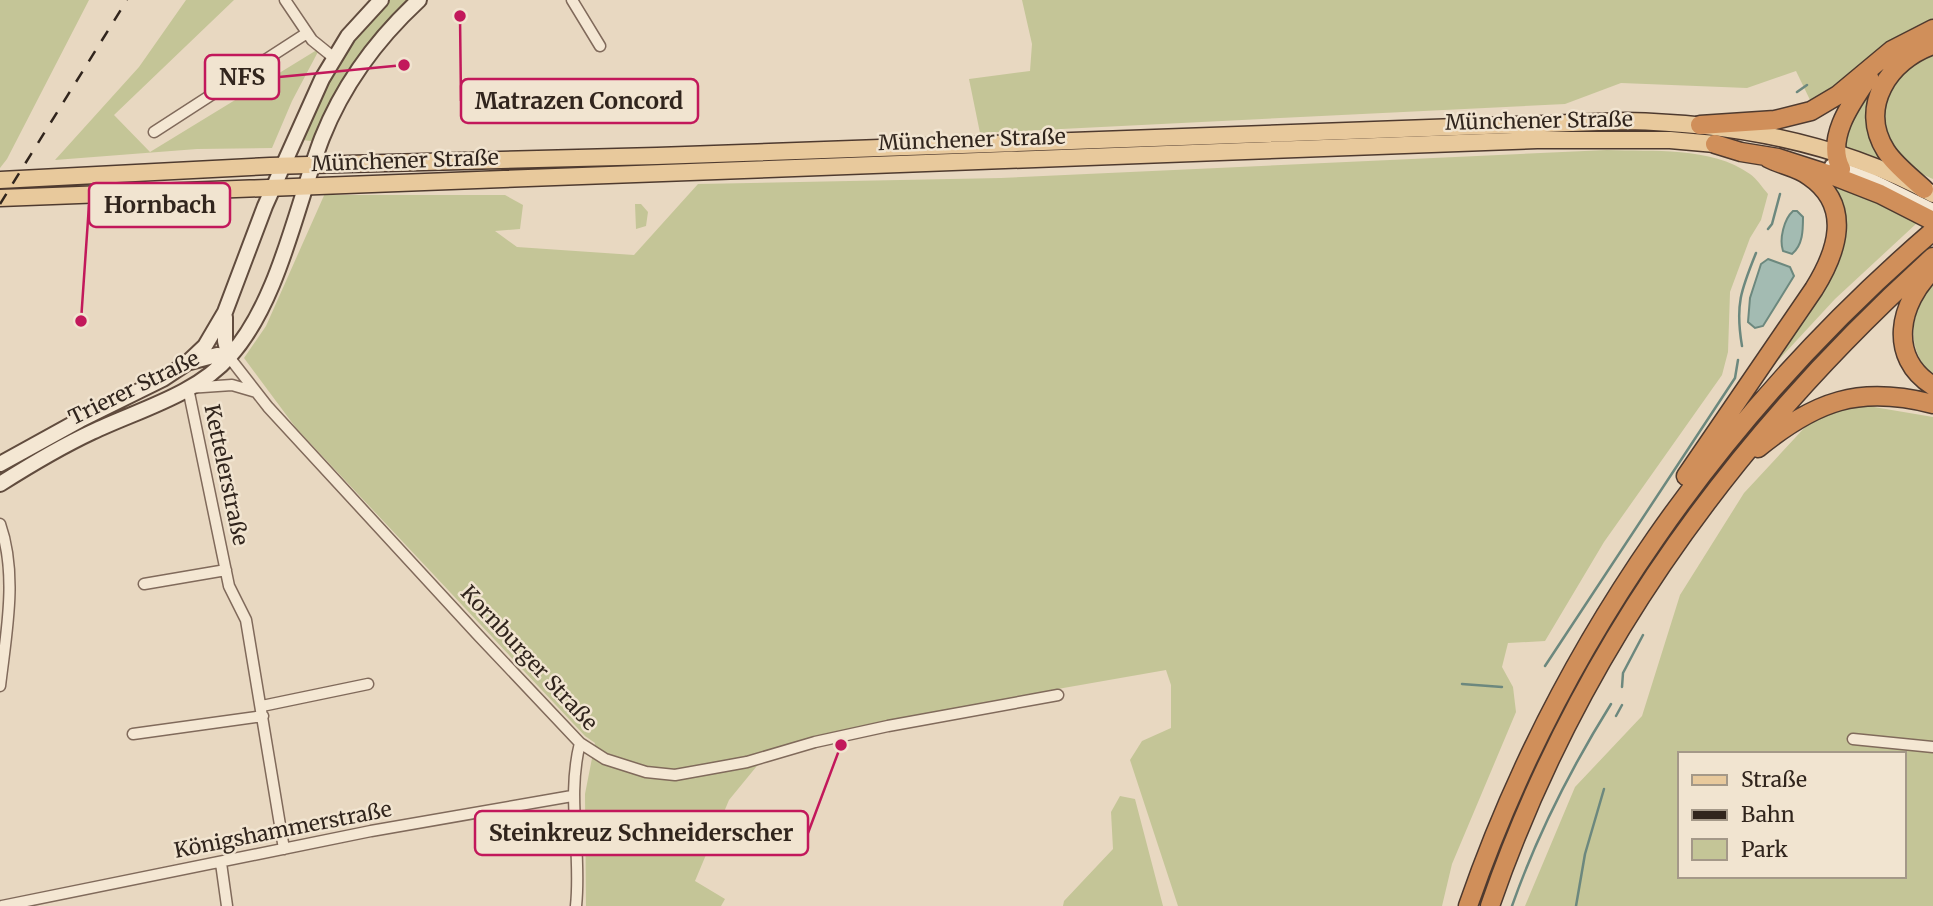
<svg xmlns="http://www.w3.org/2000/svg" width="1933" height="906" font-family="Merriweather,serif">
	<style>
		.green { fill: #c4c597; fill-rule: evenodd }
		.water { fill: #a3bbb2; stroke: #6c887e; stroke-width: 2 }
		.lines { fill: none; stroke-linecap: round; stroke-linejoin: round }
		.stream { stroke: #6c887e; stroke-width: 2.5 }
		.minor-casing { stroke: #806a5b; stroke-width: 13 }
		.secondary-casing { stroke: #614c3e; stroke-width: 18 }
		.primary-casing { stroke: #4e3a2f; stroke-width: 19 }
		.motorway-casing { stroke: #4e3a2f; stroke-width: 21 }
		.minor { stroke: #f4e7d3; stroke-width: 10 }
		.secondary { stroke: #f4e7d3; stroke-width: 14 }
		.primary { stroke: #e8c99c; stroke-width: 16 }
		.motorway { stroke: #d08f5a; stroke-width: 18 }
		.rail { stroke: #31251d; stroke-width: 2.5; stroke-dasharray: 12 12; stroke-linecap: butt }
		.labels { text-anchor: middle; stroke-width: 5; stroke-linejoin: round; paint-order: stroke }
		.street-label { font-size: 21px; fill: #31251d; stroke: #f1e4d0 }
		.leader { fill: none; stroke: #c2185b; stroke-width: 2.5 }
		.callout-dot { fill: #c2185b; stroke: #f1e4d0; stroke-width: 2.5 }
		.callout { fill: #f1e4d0; stroke: #c2185b; stroke-width: 2.5 }
		.callout-label { font-size: 23px; text-anchor: middle; font-weight: bold; fill: #31251d }
	</style>
	<rect width="100%" height="100%" fill="#e8d8c1"/>
	<path class="green" d="M0,0H89L7,159L0,168Z
		M186,0H234L114,115L150,152L320,48L292,101L272,148L197,149L55,160L139,67Z
		M389,0H415L317,142L303,140L326,84L361,26Z
		M1022,0H1933V22C1898,35 1878,56 1849,77C1837,86 1824,94 1811,102L1796,71L1747,88L1621,83L1565,104L980,133L969,79L1030,71L1032,44Z
		M1933,53V179C1924,175 1912,170 1904,163C1863,122 1886,74 1933,53Z
		M1878,78L1884,163L1846,149L1843,145L1856,113Z
		M1607,150C1652,152 1711,146 1750,174C1757,179 1762,187 1768,194L1761,220L1750,238L1730,292L1728,352L1722,375L1604,542L1545,641L1508,643L1502,667L1513,687L1516,712L1452,864L1442,906H1178L1130,760L1142,741L1171,728V685L1166,670L1052,690L770,750L729,800L695,881L725,899L721,906H586L585,794L595,743L585,736L296,428L244,358L266,326L326,191L335,195H505L523,205L520,229L495,231L517,247L634,255L698,184L1001,178Z
		M1823,181L1860,193L1917,223L1835,299L1771,368C1787,329 1848,278 1845,231C1844,215 1830,196 1823,181Z
		M635,204H641L648,212L646,226L636,229Z
		M1933,283V377C1904,346 1910,314 1933,283Z
		M1868,406L1933,417V906H1525L1575,787L1642,716L1680,595L1744,493L1807,425L1832,411ZM1679,754H1903V876H1679Z
		M1120,796L1135,799L1163,906H1063L1064,901L1113,849L1111,812Z"/>
	<path class="water" d="M1793,211H1797L1803,217C1803,230 1803,245 1792,254L1783,251C1779,239 1784,219 1793,211Z
		M1768,259L1790,267L1794,276L1763,326L1755,328L1748,322L1750,298L1761,264Z"/>
	<g class="lines">
		<path class="stream" d="M1797,92L1807,85
			M1768,229L1772,224L1780,194
			M1742,346C1735,305 1741,290 1756,253
			M1545,666L1735,378L1738,360
			M1462,684L1502,687
			M1622,687L1623,673L1643,635
			M1616,716L1622,705
			M1512,906C1537,835 1571,768 1611,704
			M1576,906L1585,854L1604,789"/>
		<g class="minor-casing">
			<path id="minor" d="M285,0L312,40L333,57
				M572,0L600,46
				M154,132L307,33
				M229,357L268,407L478,635L580,743L605,759L646,772L675,775L747,762L815,742L888,726L1058,695
				M256,392L232,385L188,388L229,586L246,620L284,849
				M0,524C18,575 6,634 0,686
				M144,584L226,570
				M262,706L368,684
				M133,734L263,716
				M1853,739L1933,747
				M221,863L227,906
				M2,906L371,831L572,796
				M576,906C582,850 566,799 580,743"/>
		</g>
		<g class="secondary-casing">
			<path id="secondary" d="M1832,166L1870,180L1933,211
				M225,317V341L229,357
				M190,362L217,355L229,357
				M0,464L80,420L163,379L187,363L205,346L225,312L265,206L322,79L348,36L381,0
				M0,484C30,465 60,447 92,432C138,410 196,395 230,356C279,301 296,206 322,138C343,85 378,38 419,0"/>
		</g>
		<g class="primary-casing">
			<path id="primary" d="M0,180L270,166L657,156L1625,121C1733,123 1838,142 1933,194
				M0,198L1537,140H1670L1715,144"/>
		</g>
		<g class="motorway-casing">
			<path id="motorway" d="M1700,125L1775,120L1811,111L1838,95L1892,50L1933,29
				M1715,144L1741,152L1778,158L1834,176L1880,194L1933,221
				M1841,169C1825,138 1852,102 1869,77
				M1924,189C1911,177 1895,165 1886,151C1858,107 1889,60 1933,45
				M1933,270C1899,303 1887,357 1933,386
				M1758,448C1816,401 1858,385 1933,404
				M1686,476L1814,289C1837,252 1853,206 1809,176C1797,167 1781,165 1768,158
				M1468,906C1559,643 1723,412 1933,231
				M1490,906C1578,650 1733,438 1933,257"/>
		</g>
		<use href="#minor" class="minor"/>
		<use href="#secondary" class="secondary"/>
		<use href="#primary" class="primary"/>
		<use href="#motorway" class="motorway"/>
		<path class="rail" d="M0,204L127,0"/>
	</g>
	<g class="labels">
		<g class="street-label">
			<text transform="translate(1539 121) rotate(-1)" y="7">Münchener Straße</text>
			<text transform="translate(972 140) rotate(-2)" y="7">Münchener Straße</text>
			<text transform="translate(405 161) rotate(-2)" y="7">Münchener Straße</text>
			<text transform="translate(134 388) rotate(-26)" y="7">Trierer Straße</text>
			<text transform="translate(226 475) rotate(78)" y="7">Kettelerstraße</text>
			<text transform="translate(529 658) rotate(47)" y="7">Kornburger Straße</text>
			<text transform="translate(283 830) rotate(-11)" y="7">Königshammerstraße</text>
		</g>
	</g>
	<path class="leader" d="M404 65L279 77M460 16L461 101M81 321L89 205M841 745L808 833"/>
	<g class="callout-dot">
		<circle cx="404" cy="65" r="7"/>
		<circle cx="460" cy="16" r="7"/>
		<circle cx="81" cy="321" r="7"/>
		<circle cx="841" cy="745" r="7"/>
	</g>
	<g class="callout">
		<rect x="205" y="55" width="74" height="44" rx="7"/>
		<rect x="461" y="79" width="237" height="44" rx="7"/>
		<rect x="89" y="183" width="141" height="44" rx="7"/>
		<rect x="475" y="811" width="333" height="44" rx="7"/>
	</g>
	<g class="callout-label">
		<text x="242" y="85">NFS</text>
		<text x="579" y="109">Matrazen Concord</text>
		<text x="160" y="213">Hornbach</text>
		<text x="641" y="841">Steinkreuz Schneiderscher</text>
	</g>
	<rect x="1678" y="752" width="228" height="126" fill="#f1e4d0" stroke="#a49888" stroke-width="2"/>
	<rect x="1692" y="775" width="35" height="10" fill="#e8c99c" stroke="#a49888" stroke-width="2"/>
	<text x="1741" y="787" font-size="21" fill="#31251d">Straße</text>
	<rect x="1692" y="810" width="35" height="10" fill="#31251d" stroke="#a49888" stroke-width="2"/>
	<text x="1741" y="822" font-size="21" fill="#31251d">Bahn</text>
	<rect x="1692" y="839" width="35" height="21" fill="#c4c597" stroke="#a49888" stroke-width="2"/>
	<text x="1741" y="857" font-size="21" fill="#31251d">Park</text>
</svg>
